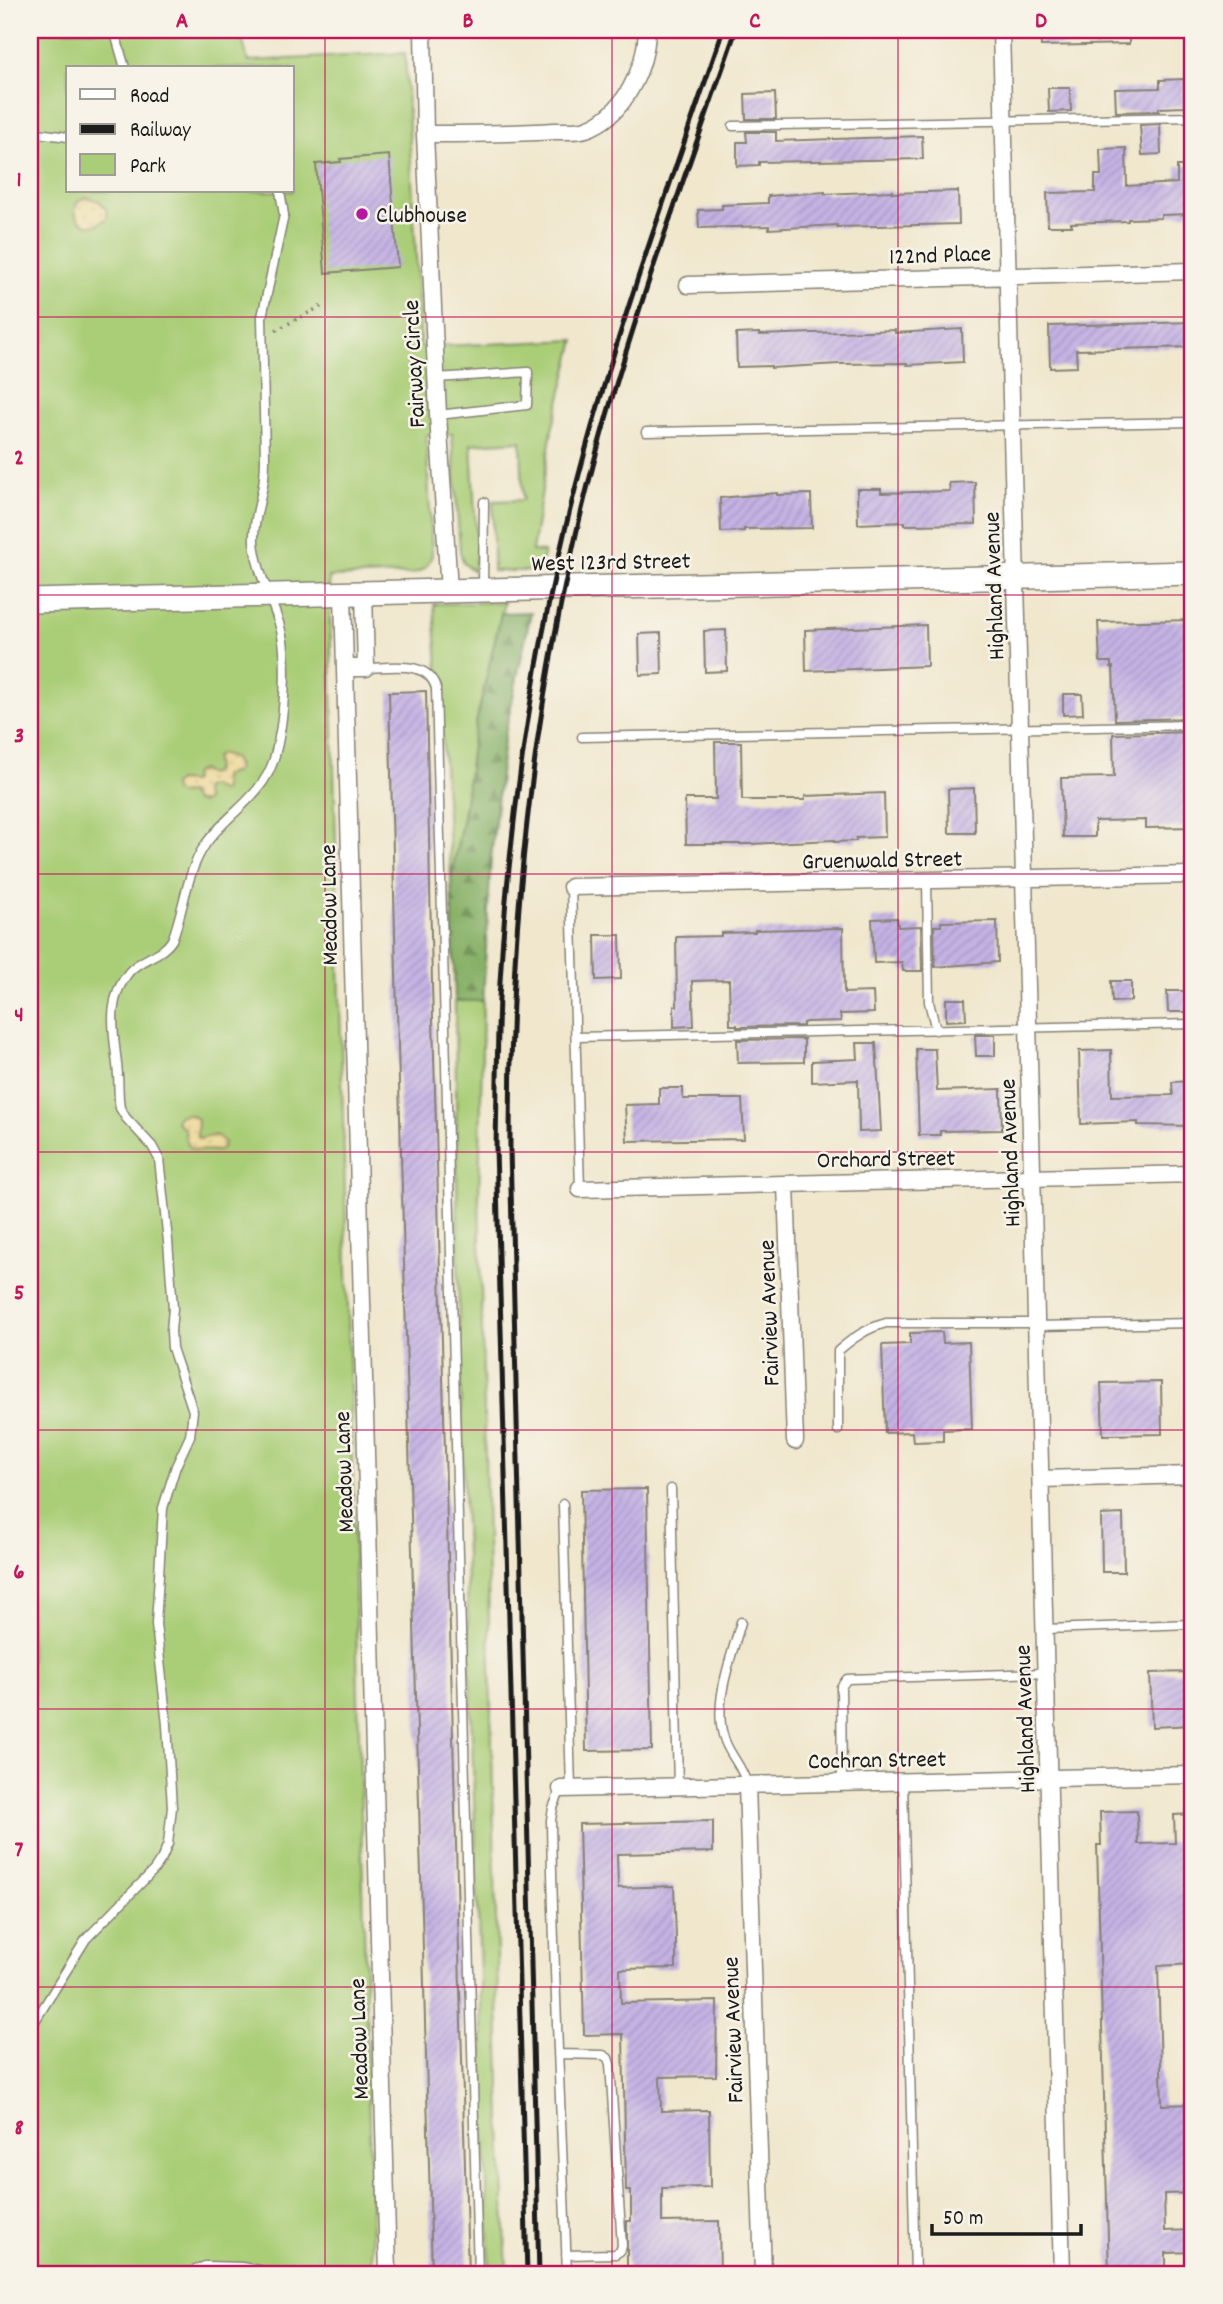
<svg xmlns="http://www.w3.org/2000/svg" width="1223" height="2304" font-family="Dekko,sans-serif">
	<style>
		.green { fill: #aace77; stroke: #63754a; stroke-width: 2; fill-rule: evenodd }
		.forest { fill: url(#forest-firs); stroke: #526642; stroke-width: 2 }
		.sand { fill: url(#sand-dots); stroke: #857b5d; stroke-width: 2 }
		.building { fill: url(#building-hatch) }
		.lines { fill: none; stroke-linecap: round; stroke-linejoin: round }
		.lane-casing { stroke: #868274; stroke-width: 11 }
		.street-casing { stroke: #868274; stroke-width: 19 }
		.secondary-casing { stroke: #868274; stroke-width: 26 }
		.path { stroke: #868274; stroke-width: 3.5; stroke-dasharray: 2 5; stroke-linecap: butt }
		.lane { stroke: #fff; stroke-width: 8 }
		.street { stroke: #fff; stroke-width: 16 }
		.secondary { stroke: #fff; stroke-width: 23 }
		.rail { stroke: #1c1c1c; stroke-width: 5 }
		.grid { fill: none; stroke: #c2185b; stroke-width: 2; stroke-opacity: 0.55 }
		.poi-dot { fill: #b5179e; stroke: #f7f3e8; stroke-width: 2.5 }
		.labels { text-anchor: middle; stroke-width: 5; stroke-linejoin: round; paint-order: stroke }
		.poi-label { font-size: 24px; fill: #1c1c1c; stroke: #f7f3e8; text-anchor: start }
		.street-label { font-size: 24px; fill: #1c1c1c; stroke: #f7f3e8 }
		.neatline { fill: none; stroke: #c2185b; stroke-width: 2.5 }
		.grid-label { font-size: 23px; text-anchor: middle; font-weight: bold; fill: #c2185b }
	</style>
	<defs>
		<pattern id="forest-firs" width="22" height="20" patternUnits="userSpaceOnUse" patternTransform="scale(1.75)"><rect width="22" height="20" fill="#87b168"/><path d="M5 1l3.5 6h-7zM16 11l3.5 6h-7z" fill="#6e8f55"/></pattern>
		<pattern id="sand-dots" width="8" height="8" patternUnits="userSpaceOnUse" patternTransform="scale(1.75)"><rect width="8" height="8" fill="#eeda9e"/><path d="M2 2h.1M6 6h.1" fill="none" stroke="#ccba88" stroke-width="1.8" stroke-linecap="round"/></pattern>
		<pattern id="building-hatch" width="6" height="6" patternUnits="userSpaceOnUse" patternTransform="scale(1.75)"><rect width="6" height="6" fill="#c4b2e4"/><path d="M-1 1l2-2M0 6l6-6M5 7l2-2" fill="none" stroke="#a898c3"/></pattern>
	</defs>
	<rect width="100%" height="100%" fill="#f7f3e8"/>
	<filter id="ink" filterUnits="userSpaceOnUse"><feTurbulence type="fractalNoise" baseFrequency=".0143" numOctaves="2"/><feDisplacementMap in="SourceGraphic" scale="14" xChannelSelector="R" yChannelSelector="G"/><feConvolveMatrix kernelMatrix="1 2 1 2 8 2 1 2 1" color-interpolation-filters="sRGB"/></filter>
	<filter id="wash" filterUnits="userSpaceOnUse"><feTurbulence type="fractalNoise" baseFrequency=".00686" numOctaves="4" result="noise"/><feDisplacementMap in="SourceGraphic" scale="28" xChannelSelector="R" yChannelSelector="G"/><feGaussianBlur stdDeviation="1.57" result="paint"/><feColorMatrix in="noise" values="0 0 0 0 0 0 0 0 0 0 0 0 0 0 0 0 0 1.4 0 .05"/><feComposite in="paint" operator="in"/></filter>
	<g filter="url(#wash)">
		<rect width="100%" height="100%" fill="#f0e7cd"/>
		<path class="green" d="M30,30H240L248,61L405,53L421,347L575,340L552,430L532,551L544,552L539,571H493V501L523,500L521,441L471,444L477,549L474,571L464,564L460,551L452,434L426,435L432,555C428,567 424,571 412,574L329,577L373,2274H30ZM68,68H292V191H68Z
			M504,602L473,737L464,811L451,879L434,604Z
			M455,1001H483L479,1200L501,2127L507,2274H490L459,1347Z"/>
		<path class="forest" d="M531,612L504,739L491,858L483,1001H455L451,879L464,811L473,737L501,613Z"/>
		<path class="sand" d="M86,197L99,201L107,210V218L96,225H87C76,220 72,211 78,201Z
			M219,754L233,758L238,766L236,772L223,776L224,790L220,791L211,786L206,787L203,790L206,801L201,803L195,802L189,793L179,794L174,791L173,785L177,781L192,782L194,773L201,770L208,775C219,772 215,766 215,758Z
			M188,1114L198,1119L197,1135L199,1139L216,1135L224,1142L223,1147L217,1151C197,1148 186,1157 185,1129L176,1121L179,1116Z"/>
		<g id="blocks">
			<path class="building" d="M1040,30H1129V44L1041,46Z
				M1184,79L1185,107L1159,108V111L1116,112L1115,89L1160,88V80Z
				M1048,88H1070L1071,111L1049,112Z
				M775,93L776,119H746L745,94Z
				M1160,124L1161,154L1142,155L1140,125Z
				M746,132H776V141L922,136L923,159L759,162V165L737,166V142H747Z
				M1126,148L1127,186L1177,183V166H1193V214L1161,215V218L1128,219V221L1071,223L1072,226H1048L1047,193L1095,192V175H1101L1100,149Z
				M389,155L398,267L325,273L316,164L341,162L340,159Z
				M892,191V193L958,191L959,224L837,227V225L769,229V226L699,228L698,210L722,209V205L768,203V196L825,192V194Z
				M1193,322V347L1076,350L1077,367L1050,368L1049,326Z
				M962,329L963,362L907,365V363L839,364L771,368V366L737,367L736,334L759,333V335L895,330V333Z
				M975,482L976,524L905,525V522L858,524L857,489H881V493L950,491L949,483Z
				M777,493V495L811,494L812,528L744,529V531L721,532L720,498Z
				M1193,620V718L1115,720L1113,667H1111V662H1100L1098,622Z
				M926,625L927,666L806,671L805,630Z
				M726,630L727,671L705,672L704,631Z
				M661,633L662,674L640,675L639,634Z
				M426,691L432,984L468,2274H432L396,974L389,692Z
				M1063,694H1082L1083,714L1063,715Z
				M1193,732V827L1146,828V820L1095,821V837H1063L1061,778L1114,777L1113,734Z
				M715,742H741L742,800H805V796L884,793L885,837L856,838V841L834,842V840L750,844H686L685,799H716Z
				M974,788L975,833H949L948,789Z
				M897,918L898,927L921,926L922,971H903L902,962L874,963L872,919Z
				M997,921L998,962L935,967L934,926H941V922Z
				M843,928L844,993L873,992L874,1013L840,1014L841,1021L806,1022L803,1023V1026L737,1027V1025H730L729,980L692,981L694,1026L674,1027V1006H677L676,937L721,936V933L755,932V930Z
				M595,935H620L621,979L596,980Z
				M1111,981H1131V1001L1112,1002Z
				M1167,991H1186L1187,1012H1168Z
				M946,999H965L966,1020L946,1021Z
				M975,1035H995V1056H976Z
				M804,1039V1062L738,1063L737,1040Z
				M857,1043H876L881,1131L859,1132L858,1080L812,1082V1061L858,1059Z
				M916,1049H935L937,1091L1001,1089L1002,1130L940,1131V1135H919Z
				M1111,1050L1112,1096L1173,1095L1172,1082L1193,1081V1126L1138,1125V1122L1081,1124L1079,1051Z
				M659,1088H683V1099H742L744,1139L627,1141L625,1105L659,1104Z
				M942,1332L943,1343L969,1342L972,1429L943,1430V1441L913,1442L912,1432L885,1433L882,1345L910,1344V1333Z
				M1161,1382L1162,1434L1103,1435L1101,1383Z
				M647,1489L652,1750L586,1751L581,1490Z
				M1123,1514L1124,1572H1102L1101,1515Z
				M1193,1672V1725L1152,1727L1150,1673Z
				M1137,1811L1138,1844L1175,1843L1174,1815L1193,1814V1836H1192L1193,1964L1158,1966L1162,2105L1193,2104V2193L1164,2194L1165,2231L1193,2230V2252L1166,2253V2274H1109L1097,1845H1101L1100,1812Z
				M713,1821V1852L617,1854L618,1888L674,1886L676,1937V1968L620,1969L621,2003L717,2001L716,2076L660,2077L661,2111L709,2110L710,2187L662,2188V2222L719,2221L720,2274H627V2221H631V2191H626L623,2034L584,2035L579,1824Z"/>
		</g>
	</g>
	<g filter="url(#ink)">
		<use href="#blocks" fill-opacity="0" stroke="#868274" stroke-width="2"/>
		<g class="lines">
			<g class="lane-casing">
				<path id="lane" d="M114,30L125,68
					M733,126L1193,117
					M30,132L68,137
					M436,378L528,372L527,405L438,415
					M646,432L1193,422
					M483,587L484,502
					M366,668C390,668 428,659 436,688L478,2274
					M582,737L1193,725
					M927,881L929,1002L936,1030
					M571,887L580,1189
					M576,1037L1193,1024
					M1036,1326L1193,1323
					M838,1430V1351C853,1338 867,1328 886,1323H1036
					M671,1489L678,1787
					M563,1504L571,1789
					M741,1622C732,1656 711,1706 725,1741C731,1757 743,1767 747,1785
					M1045,1629L1193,1624
					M903,1781L915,2274
					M842,1783L841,1687L847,1679L1046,1673
					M561,1789L553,1808L551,1820C553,1972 562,2123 567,2274
					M30,2029L86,1939L154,1870L162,1858L168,1844L172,1807L167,1725L156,1624L163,1508L176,1466L190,1436L193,1411L172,1348L171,1331L173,1308L168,1241L159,1159L152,1146L126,1118L120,1108C118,1097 119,1087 118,1076C116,1040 103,1003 129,972C141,958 162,956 172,940C184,910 186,873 205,845C226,814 262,798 274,759C284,725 290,657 279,623C270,596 257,571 254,542C253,525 258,511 261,495C264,483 265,471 265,458L262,317L284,215L280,191
					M558,2054L603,2055L608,2058L610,2064L622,2246L620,2251L615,2254L566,2255
					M186,2274L205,2266L241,2267L283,2274"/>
			</g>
			<g class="street-casing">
				<path id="street" d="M423,30L425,134C468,134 511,134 554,131C563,131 577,132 586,129C624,116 646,68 647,30
					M1001,30L1062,2274
					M425,134L438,415L449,591
					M688,285L1193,271
					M343,594L388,2274
					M346,668H366L364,593
					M571,887L1193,875
					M786,1184L795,1441
					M580,1189L1193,1174
					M1041,1479L1193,1475
					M747,1785L763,2274
					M561,1789L1193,1775"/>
			</g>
			<g class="secondary-casing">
				<path id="secondary" d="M30,601L1193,573"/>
			</g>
			<path class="path" d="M276,330L322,306"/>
			<use href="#lane" class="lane"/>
			<use href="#street" class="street"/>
			<use href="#secondary" class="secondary"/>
			<path class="rail" d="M527,2274L496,1148C497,1098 497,1048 499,998C509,814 536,630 585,452C624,309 675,170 723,30
				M539,2274L510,1149C509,916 535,683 595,458C634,313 687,171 736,30"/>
		</g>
	</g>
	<path class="grid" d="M325,30V2274M612,30V2274M898,30V2274M30,317H1193M30,595H1193M30,874H1193M30,1152H1193M30,1430H1193M30,1709H1193M30,1987H1193"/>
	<circle class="poi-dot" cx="362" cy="214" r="7"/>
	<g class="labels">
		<g class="poi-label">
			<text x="376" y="222">Clubhouse</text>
		</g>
		<g class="street-label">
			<text transform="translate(940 254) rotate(-2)" y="8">122nd Place</text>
			<text transform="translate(413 364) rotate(-93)" y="8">Fairway Circle</text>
			<text transform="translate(611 561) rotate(-1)" y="8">West 123rd Street</text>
			<text transform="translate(993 586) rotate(-92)" y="8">Highland Avenue</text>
			<text transform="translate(882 859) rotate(-1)" y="8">Gruenwald Street</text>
			<text transform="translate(328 905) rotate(-91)" y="8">Meadow Lane</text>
			<text transform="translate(1009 1153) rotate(-92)" y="8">Highland Avenue</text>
			<text transform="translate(886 1158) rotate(-1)" y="8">Orchard Street</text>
			<text transform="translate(768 1313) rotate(-92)" y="8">Fairview Avenue</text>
			<text transform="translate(343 1472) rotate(-92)" y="8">Meadow Lane</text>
			<text transform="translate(1024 1719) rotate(-92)" y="8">Highland Avenue</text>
			<text transform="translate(877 1759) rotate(-1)" y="8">Cochran Street</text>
			<text transform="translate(732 2030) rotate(-92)" y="8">Fairview Avenue</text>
			<text transform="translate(358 2039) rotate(-92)" y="8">Meadow Lane</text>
		</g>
	</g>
	<rect width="1223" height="2304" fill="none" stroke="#f7f3e8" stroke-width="77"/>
	<rect x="66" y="66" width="228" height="126" fill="#f7f3e8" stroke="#9f9d96" stroke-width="2"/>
	<rect x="80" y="89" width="35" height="10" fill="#ffffff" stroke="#9f9d96" stroke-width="2"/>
	<text x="130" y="102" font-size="21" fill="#1c1c1c">Road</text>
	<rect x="80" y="124" width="35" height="10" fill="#1c1c1c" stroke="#9f9d96" stroke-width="2"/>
	<text x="130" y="136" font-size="21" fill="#1c1c1c">Railway</text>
	<rect x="80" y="154" width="35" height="21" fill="#aace77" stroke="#9f9d96" stroke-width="2"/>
	<text x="130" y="172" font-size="21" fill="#1c1c1c">Park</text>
	<path d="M932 2224v10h149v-10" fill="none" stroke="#1c1c1c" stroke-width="3.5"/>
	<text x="943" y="2224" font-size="21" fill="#1c1c1c" stroke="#f7f3e8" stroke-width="5" paint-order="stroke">50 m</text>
	<rect x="38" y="38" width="1146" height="2228" class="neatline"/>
	<g class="grid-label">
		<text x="182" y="27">A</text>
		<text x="468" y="27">B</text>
		<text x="755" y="27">C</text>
		<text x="1041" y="27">D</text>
		<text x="19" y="186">1</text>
		<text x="19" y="464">2</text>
		<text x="19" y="742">3</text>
		<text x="19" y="1021">4</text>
		<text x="19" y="1299">5</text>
		<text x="19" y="1578">6</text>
		<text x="19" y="1856">7</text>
		<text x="19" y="2134">8</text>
	</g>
</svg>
